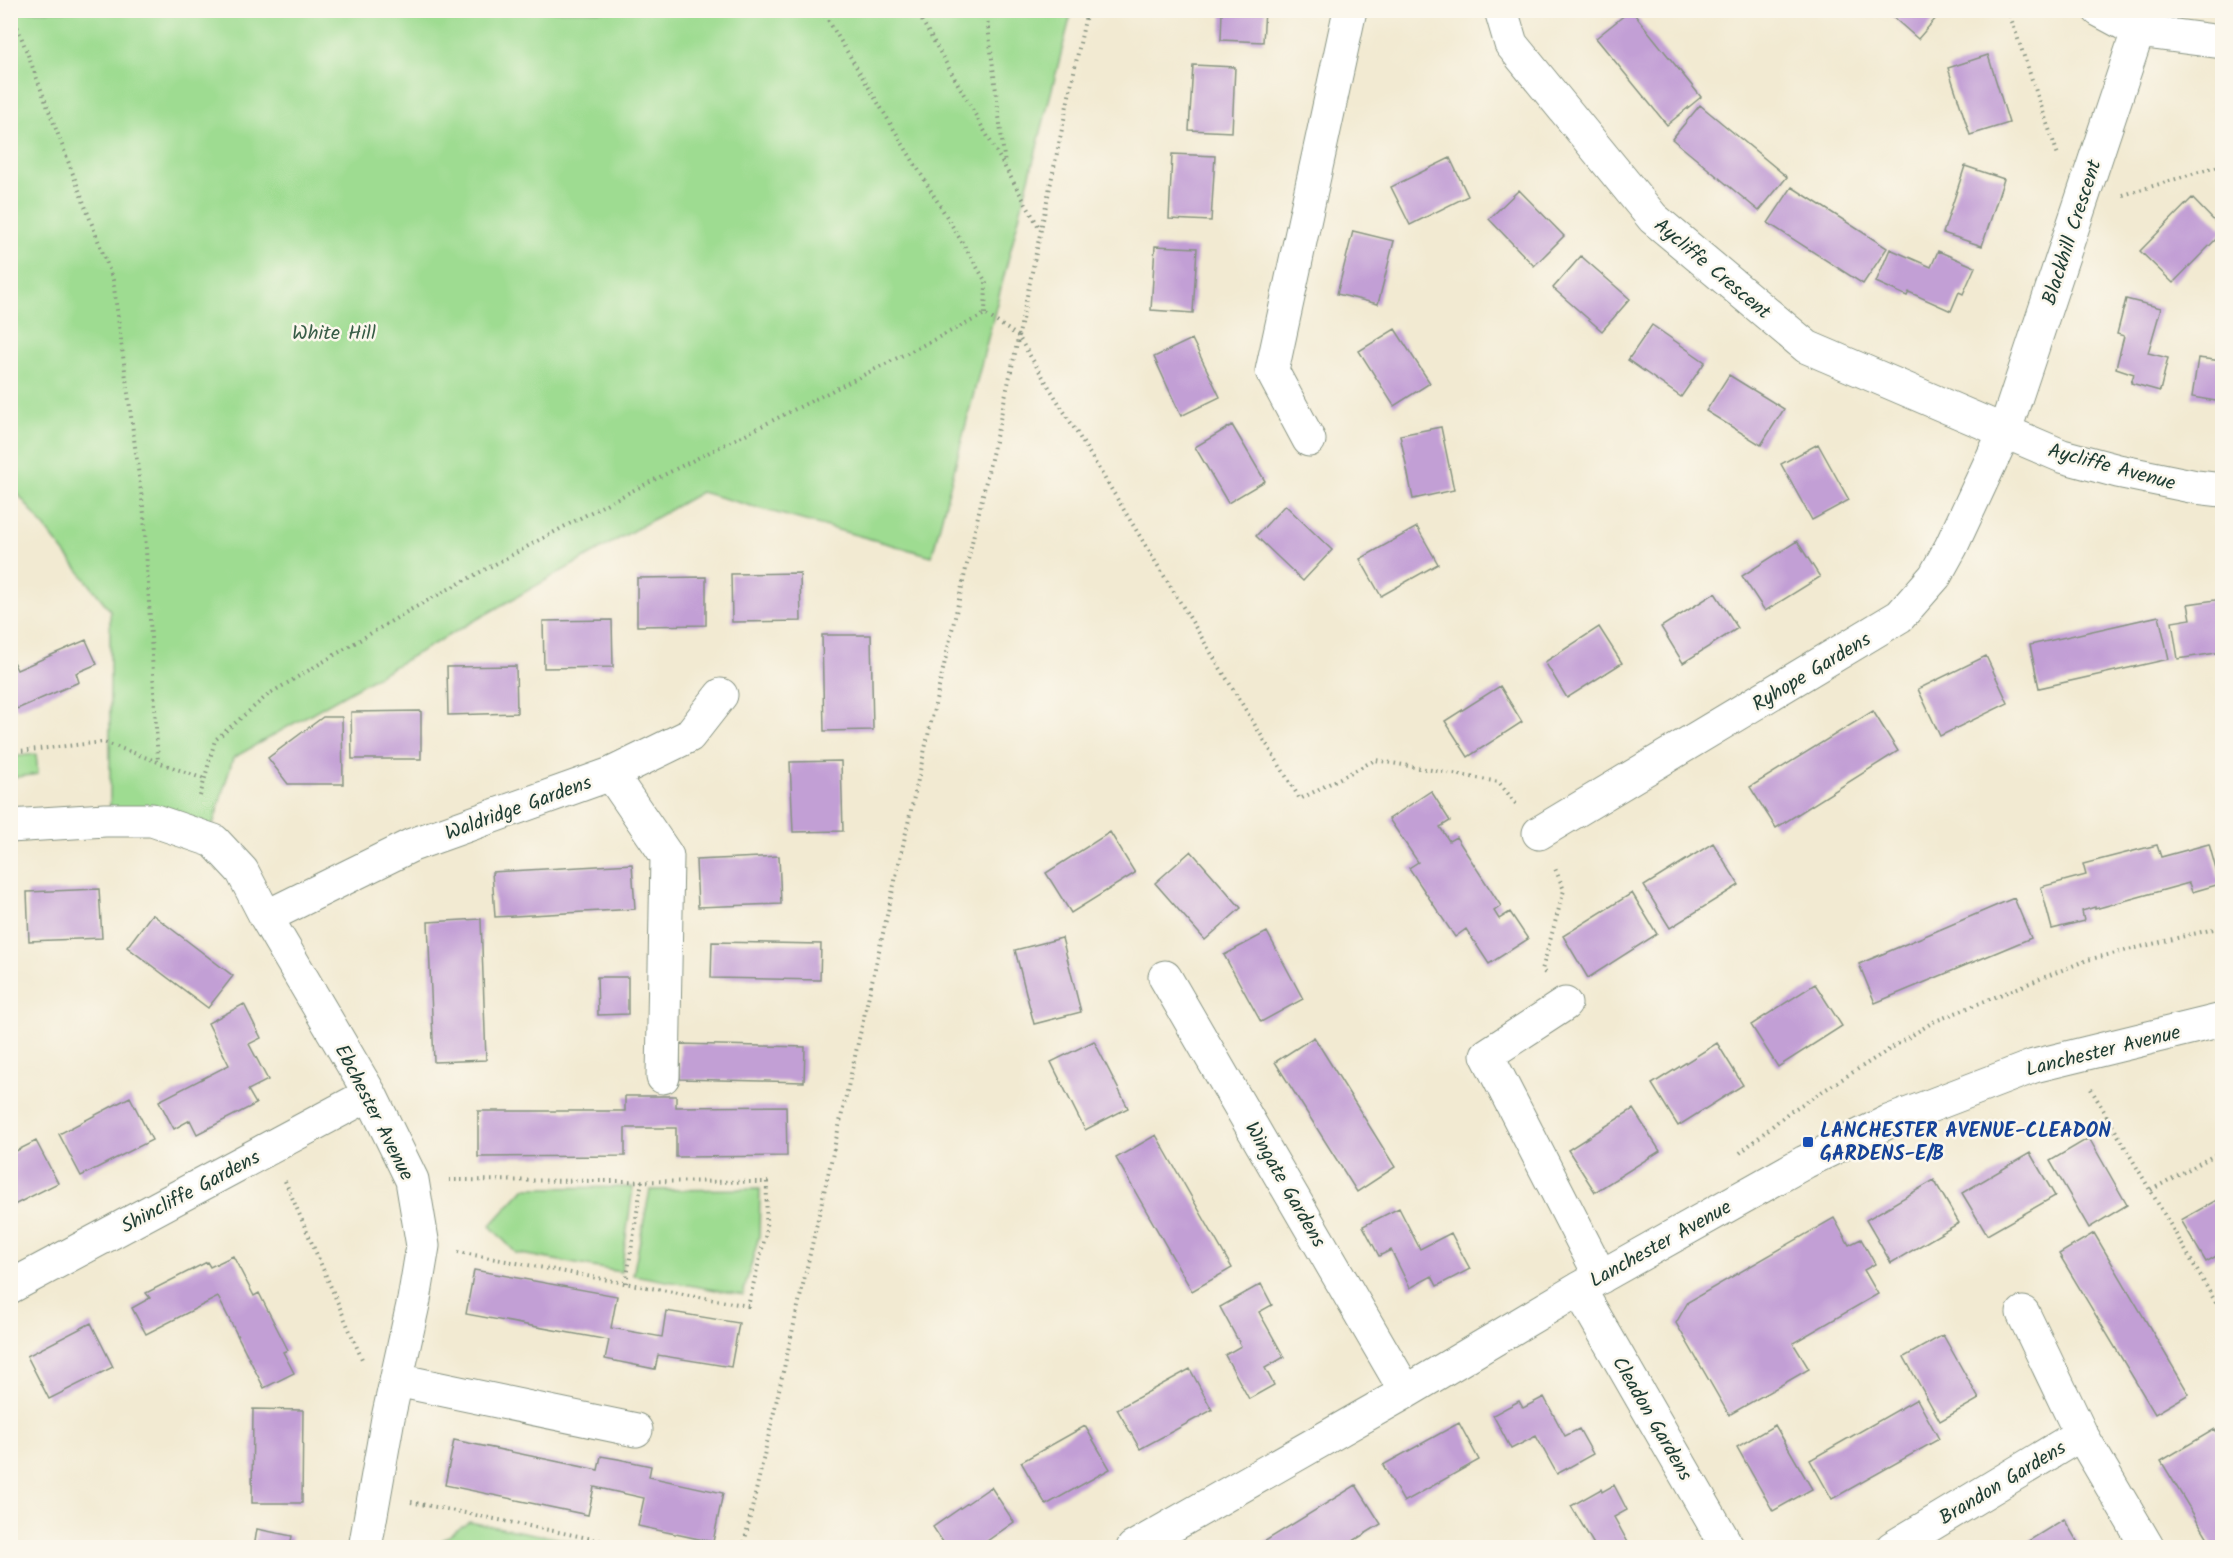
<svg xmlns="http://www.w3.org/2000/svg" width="2233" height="1558" font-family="Kalam,sans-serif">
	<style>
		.green { fill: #9edc91; stroke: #5e8c62; stroke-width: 1.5 }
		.building { fill: #c29fd5 }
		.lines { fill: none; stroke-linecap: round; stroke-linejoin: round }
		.street-casing { stroke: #889483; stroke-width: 35 }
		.path { stroke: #889483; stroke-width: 4; stroke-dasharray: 1.5 4.5; stroke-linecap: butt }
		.street { stroke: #fff; stroke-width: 33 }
		.transit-dot { fill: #1a4fb4; stroke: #fbf7ec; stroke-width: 2 }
		.labels { text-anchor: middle; stroke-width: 5; stroke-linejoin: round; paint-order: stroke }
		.street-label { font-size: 20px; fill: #1f3d34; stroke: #fbf7ec }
		.park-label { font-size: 20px; fill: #385d47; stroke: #fbf7ec }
		.transit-label { font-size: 20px; font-weight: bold; fill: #164399; stroke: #fbf7ec; text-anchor: start }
	</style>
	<rect width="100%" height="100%" fill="#fbf7ec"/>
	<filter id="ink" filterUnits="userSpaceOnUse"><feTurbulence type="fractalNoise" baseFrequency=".0167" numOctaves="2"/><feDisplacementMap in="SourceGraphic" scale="12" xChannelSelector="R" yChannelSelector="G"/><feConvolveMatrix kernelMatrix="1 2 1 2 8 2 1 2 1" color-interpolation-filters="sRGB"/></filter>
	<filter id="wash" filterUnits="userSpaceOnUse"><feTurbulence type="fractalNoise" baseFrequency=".008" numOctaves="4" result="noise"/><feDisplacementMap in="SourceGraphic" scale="24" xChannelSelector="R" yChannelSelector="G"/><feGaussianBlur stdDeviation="1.35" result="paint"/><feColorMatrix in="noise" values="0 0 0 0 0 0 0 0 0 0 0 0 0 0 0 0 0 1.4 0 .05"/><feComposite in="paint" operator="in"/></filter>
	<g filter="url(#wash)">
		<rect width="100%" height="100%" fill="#f2ead2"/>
		<path class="green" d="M10,11H1072L932,556L701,492L233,758L210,835L110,816V610L11,485Z
			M36,754L38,774L11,778V757Z
			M633,1187L621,1272L516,1253L490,1226L525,1188Z
			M760,1189L759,1236L743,1295L633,1275L650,1190Z
			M469,1522L578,1542L577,1548L438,1547L437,1544Z"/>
		<g id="blocks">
			<path class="building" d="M1222,10H1265L1263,42L1221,40Z
				M1631,10L1701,97L1667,125L1596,38Z
				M1885,10H1943L1918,39Z
				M1988,55L2009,123L1970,135L1948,68Z
				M1193,65L1235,67L1232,132L1189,130Z
				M1700,105L1787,177L1759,211L1672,139Z
				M1172,154L1215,156L1211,221L1169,219Z
				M1450,158L1468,196L1410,225L1391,187Z
				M1965,166L2004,179L1982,246L1943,233Z
				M1792,187L1887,248L1863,284L1768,223Z
				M1519,190L1564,236L1534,266L1489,219Z
				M2192,198L2222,229V233L2173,283L2140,251Z
				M1353,231L1394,241L1378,304L1337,294Z
				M1155,246L1197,248L1193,313L1151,310Z
				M1890,249L1931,267L1938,251L1975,267L1963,294L1959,292L1951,311L1909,292L1907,296L1876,282Z
				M1581,256L1630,299L1602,331L1553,288Z
				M2126,299L2161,308L2148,353L2168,358L2160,391L2131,383L2134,374L2116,368L2124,336L2117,334Z
				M1652,325L1705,362L1681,397L1628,360Z
				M1395,329L1430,383L1394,406L1359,351Z
				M1192,339L1220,397L1181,416L1154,357Z
				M2198,358L2222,361V402L2192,397Z
				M1729,375L1784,409L1761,445L1706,411Z
				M1232,425L1265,481L1228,503L1195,447Z
				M1441,427L1454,490L1413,499L1400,435Z
				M1818,444L1849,500L1812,520L1781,464Z
				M1285,505L1332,550L1303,581L1256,536Z
				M1417,527L1438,564L1381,596L1360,559Z
				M1797,541L1820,577L1765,611L1742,576Z
				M800,573L801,621L732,622L731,574Z
				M706,577V625L637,626V578Z
				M1715,593L1738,628L1683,663L1661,627Z
				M2222,599V652L2178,659L2172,622L2191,619L2188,604Z
				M2159,616L2169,659L2039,688L2030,645Z
				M612,620L613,667L544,668L543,621Z
				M1599,627L1622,663L1567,698L1545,662Z
				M822,635H871L873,730L824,731Z
				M86,640L97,664L76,673L79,682L17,709L14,703L10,705V655L17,670Z
				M1986,656L2008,703L1940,736L1918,689Z
				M516,666L517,713L448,715L447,667Z
				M1500,686L1522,722L1468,757L1445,721Z
				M421,711V759H352L351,712Z
				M1873,711L1898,751L1776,828L1750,787Z
				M323,717H342L343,784H288L268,758Z
				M841,761L843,831L793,832L790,762Z
				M1431,791L1450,821L1440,827L1449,841L1456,837L1501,906L1494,911L1499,919L1510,912L1528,939L1489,964L1466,929L1455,937L1409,868L1418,862L1389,819Z
				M1110,832L1135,873L1071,913L1046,873Z
				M1713,843L1739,885L1670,928L1644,886Z
				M2209,844L2220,884L2192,892L2189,883L2095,909V907L2082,911L2084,921L2052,929L2041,887L2086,875L2083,864L2157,845L2161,857Z
				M1191,851L1241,908L1205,940L1155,883Z
				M779,856L781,904L698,907L696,860Z
				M632,864L635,909L495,917L492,872Z
				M99,889L102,938L29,941L27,892Z
				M1632,893L1657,934L1588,978L1563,936Z
				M2014,898L2031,938L1875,1003L1859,964Z
				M152,914L233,976L208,1008L127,947Z
				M481,919L486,1060L434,1062L428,922Z
				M1267,932L1303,999L1261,1022L1224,955Z
				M1062,938L1081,1012L1034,1024L1015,950Z
				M712,942L821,944L820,980L711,978Z
				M597,977H628V1014L598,1015Z
				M1815,984L1842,1026L1778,1067L1751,1025Z
				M244,1004L261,1038L249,1044L268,1080L248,1090L256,1104L197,1134L190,1120L174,1129L159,1101L229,1065L208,1023Z
				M1314,1037L1395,1167L1357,1192L1275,1062Z
				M1094,1041L1128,1108L1085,1130L1051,1062Z
				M1717,1043L1743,1085L1678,1126L1652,1084Z
				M680,1044L805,1047L804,1082L680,1079Z
				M625,1096H676V1107L786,1106L787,1156L676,1157V1128H625V1156L478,1157V1111H625Z
				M130,1097L152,1140L81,1176L59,1134Z
				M1633,1109L1660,1151L1595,1192L1568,1150Z
				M1156,1135L1232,1268L1192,1291L1116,1158Z
				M2089,1138L2127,1205L2089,1228L2050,1161Z
				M36,1141L58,1183L10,1207V1154Z
				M2030,1153L2055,1196L1987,1235L1962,1193Z
				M1934,1180L1959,1223L1891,1263L1866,1220Z
				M2222,1197V1253L2206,1262L2181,1220Z
				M1399,1208L1420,1249L1451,1233L1470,1269L1437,1286L1432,1276L1410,1288L1391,1250L1379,1256L1363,1226Z
				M1834,1218L1849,1245L1861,1239L1875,1264L1864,1270L1878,1294L1793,1343L1809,1369L1729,1415L1676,1323L1688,1302Z
				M2094,1233L2189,1394L2155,1414L2059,1254Z
				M233,1256L254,1296L259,1293L288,1350L283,1352L294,1373L264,1388L218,1297L146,1334L132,1308L150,1298L146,1293L207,1262L210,1267Z
				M474,1270L617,1296L611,1328L662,1337L666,1311L739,1323L731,1367L658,1355L655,1369L605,1359L609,1340L466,1314Z
				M1261,1284L1272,1305L1259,1312L1284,1357L1265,1368L1274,1385L1249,1399L1225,1355L1241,1346L1220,1307Z
				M91,1323L113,1367L49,1399L27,1356Z
				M1943,1335L1979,1399L1940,1421L1904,1357Z
				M1190,1369L1212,1410L1140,1449L1117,1409Z
				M1544,1397L1565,1436L1579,1429L1593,1454L1557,1474L1536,1436L1511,1449L1493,1415L1519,1401L1523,1408Z
				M1917,1399L1939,1439L1832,1499L1810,1460Z
				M253,1409L303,1410L302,1503H252Z
				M1459,1423L1479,1460L1404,1502L1383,1465Z
				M1775,1425L1812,1489L1773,1511L1737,1447Z
				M1085,1426L1110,1469L1046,1505L1021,1462Z
				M2215,1429L2222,1441V1548H2214L2161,1461Z
				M454,1440L598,1470L601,1456L618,1459L651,1466L649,1477L723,1493L713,1542L638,1526L644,1498L594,1487L588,1515L445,1485Z
				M1356,1485L1381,1524L1345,1546L1254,1548Z
				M1614,1485L1627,1510L1614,1517L1631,1548H1596L1571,1506L1601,1489L1602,1492Z
				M991,1487L1014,1522L977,1548H947L933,1527Z
				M2064,1519L2081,1548H2017Z
				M257,1529L292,1536L290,1548H254Z"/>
		</g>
	</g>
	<g filter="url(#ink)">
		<use href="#blocks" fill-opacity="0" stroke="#889483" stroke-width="1.5"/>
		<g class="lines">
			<g class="street-casing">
				<path id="street" d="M1501,10L1511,44L1653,218L1807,347L2062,456L2118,471L2196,487L2222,490
					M2099,10L2138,31L2222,42
					M1309,440L1272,371L1350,10
					M611,774L689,736L721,695
					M10,826L105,820H152L214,841L242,871L266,917L370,1094L412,1180L423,1246L414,1300L388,1418L365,1548
					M1539,833L1900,616L1935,576L1951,547L2004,433L2138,31
					M266,917L412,845L611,774L667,856L663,1077
					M1165,977L1406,1392
					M1565,1004L1487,1055L1601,1277
					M10,1287L370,1094
					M1579,1289L1728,1548
					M2023,1313L2081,1434
					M397,1380L636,1430
					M1133,1548L1406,1392L1579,1289L1805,1162L1888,1122L2034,1066L2222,1020
					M1892,1548L2081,1434L2148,1548"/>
			</g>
			<path class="path" d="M11,10L113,280L144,514L158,762
				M822,10L986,282L985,314
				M916,10L1040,229
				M986,10L1005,165
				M2008,10L2058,155
				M2123,195L2222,165
				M10,752L104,742L204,779
				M200,796L215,740L269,694L410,610L608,503L985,314L1018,336L1300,799L1375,760L1499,782L1516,804
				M1545,973L1542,970L1564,890L1554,866
				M2091,1089L2222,1313
				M1740,1153L1788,1113L1933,1022L2087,960L2222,927
				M449,1180L767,1182L766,1233L748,1306L458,1252
				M285,1181L362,1359
				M2151,1190L2222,1151
				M626,1283L642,1180
				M411,1502L637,1548
				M743,1548L1014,358L1087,10"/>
			<use href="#street" class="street"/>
		</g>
	</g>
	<rect class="transit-dot" x="1802" y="1136" width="12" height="12" rx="3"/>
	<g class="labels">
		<g class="street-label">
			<text transform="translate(2071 232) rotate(-72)" y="7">Blackhill Crescent</text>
			<text transform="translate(1713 268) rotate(40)" y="7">Aycliffe Crescent</text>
			<text transform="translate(2112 466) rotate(15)" y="7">Aycliffe Avenue</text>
			<text transform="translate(1811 671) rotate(-31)" y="7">Ryhope Gardens</text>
			<text transform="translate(518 807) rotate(-20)" y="7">Waldridge Gardens</text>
			<text transform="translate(2103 1050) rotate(-14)" y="7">Lanchester Avenue</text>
			<text transform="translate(375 1112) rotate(63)" y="7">Ebchester Avenue</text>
			<text transform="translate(1286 1184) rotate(60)" y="7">Wingate Gardens</text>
			<text transform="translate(190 1191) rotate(-28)" y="7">Shincliffe Gardens</text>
			<text transform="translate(1660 1243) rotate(-29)" y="7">Lanchester Avenue</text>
			<text transform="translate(1653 1418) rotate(60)" y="7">Cleadon Gardens</text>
			<text transform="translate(2002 1482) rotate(-31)" y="7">Brandon Gardens</text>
		</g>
		<g class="park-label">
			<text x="334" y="339">White Hill</text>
		</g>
		<g class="transit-label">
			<text x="1820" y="1137">LANCHESTER AVENUE-CLEADON<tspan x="1820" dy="23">GARDENS-E/B</tspan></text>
		</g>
	</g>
	<rect width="2233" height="1558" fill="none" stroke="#fbf7ec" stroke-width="36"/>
</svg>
